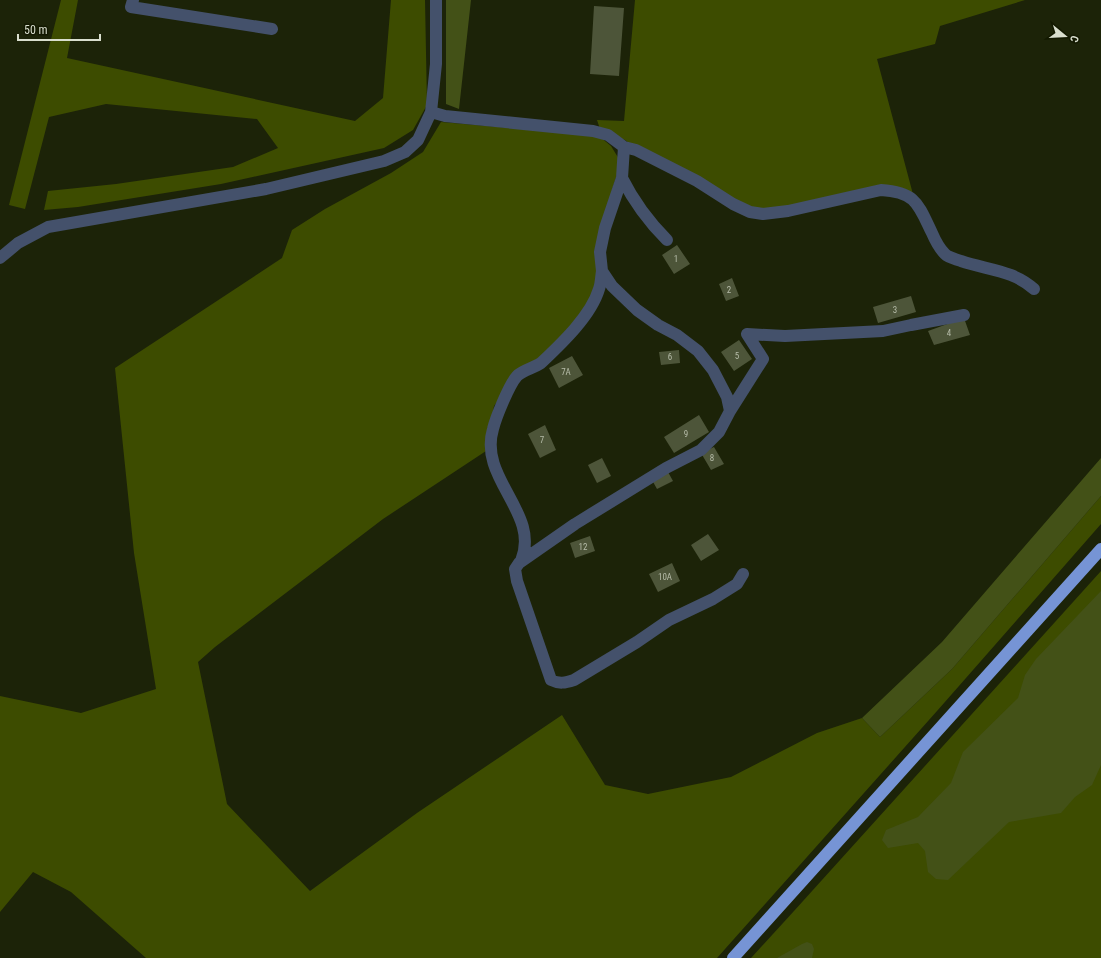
<svg xmlns="http://www.w3.org/2000/svg" width="1101" height="958" font-family="'Roboto Condensed',sans-serif">
	<style>
		.green { fill: #3d4c00 }
		.forest { fill: #435117 }
		.building { fill: #4d5539 }
		.lines { fill: none; stroke-linecap: round; stroke-linejoin: round }
		.minor { stroke: #44516b; stroke-width: 12 }
		.highway { stroke: #7694d5; stroke-width: 12 }
		.labels { text-anchor: middle; stroke-width: 3.5; stroke-linejoin: round; paint-order: stroke }
		.number-label { font-size: 9px; fill: #b6bca9 }
	</style>
	<rect width="100%" height="100%" fill="#1c2308"/>
	<path class="green" d="M61,0H78L67,58L355,121L383,98L391,0H425L427,105L413,130L384,148L221,184L78,207L44,210L48,191L116,184L233,167L278,148L257,119L106,104L49,117L25,209L9,205Z
		M635,0H1025L940,26L935,44L877,59L914,198L893,188L759,212L638,150L625,140L600,129L597,120L624,121Z
		M441,122L599,136L611,146L619,159V168L612,190L597,289L573,328L538,360L520,369L494,406L486,451L383,519L215,647L198,662L227,804L310,891L417,813L562,715L605,785L648,794L731,777L817,733L862,718L880,737L952,669L1101,496V524L937,711L717,958H146L71,892L33,872L0,912V696L81,713L156,689L134,553L115,368L282,258L292,230L325,209L391,173L423,152Z
		M1101,571V958H751L794,911Z"/>
	<path class="forest" d="M446,0H471L459,109L446,104Z
		M1101,458V496L952,669L880,737L862,718L942,642Z
		M1101,591V765L1092,785L1075,797L1061,813L1009,822L948,880L936,879L928,872L925,851L918,843L888,848L882,840L886,830L918,817L951,783L963,752L1018,698L1025,675L1036,659Z
		M807,942L812,944L814,949L812,958H777L802,944Z"/>
	<path class="building" d="M594,6L624,8L619,76L590,74Z
		M677,245L690,264L674,274L662,255Z
		M732,278L739,296L726,301L719,284Z
		M911,296L916,312L878,323L873,307Z
		M964,318L970,335L934,345L928,331Z
		M739,340L752,359L734,371L721,352Z
		M679,350L680,363L661,365L659,352Z
		M572,356L583,375L559,388L549,368Z
		M699,415L709,432L674,453L664,437Z
		M545,425L556,450L540,458L528,434Z
		M714,447L724,464L711,470L701,453Z
		M602,458L611,476L597,483L588,465Z
		M668,472L673,481L657,489L652,480Z
		M708,534L719,550L701,561L691,545Z
		M590,536L595,551L575,558L570,543Z
		M672,563L680,581L658,592L649,574Z"/>
	<g class="lines">
		<path class="minor" d="M133,0L131,7L272,29
			M431,112L445,116L593,131L608,135L624,147L622,178L605,228L600,252L602,271L612,286L637,310L658,325L677,335L698,351L713,370L727,397L730,411L719,432L701,450L666,468L575,524L519,563L515,569L517,581L551,680C559,684 565,683 574,680L637,642L669,620L713,599L737,584L743,574
			M624,147L636,150L697,181L733,204L750,212L763,214L788,211L881,190C916,192 918,204 932,233C935,240 939,248 945,254C949,258 956,259 961,261C987,270 1013,270 1034,289
			M622,178C634,202 648,221 667,240
			M0,258L18,243L48,227L266,189L384,161L405,152L418,140L431,112L436,64V0
			M730,411L763,359L747,334L785,336L883,331L911,325L964,315
			M521,561C541,513 478,479 493,429C496,417 509,385 517,376C523,370 534,368 541,363C561,344 591,316 599,289C601,284 601,277 602,271"/>
		<path class="highway" d="M733,958L1101,549"/>
	</g>
	<g class="labels">
		<g class="number-label">
			<text x="676" y="262">1</text>
			<text x="729" y="293">2</text>
			<text x="895" y="313">3</text>
			<text x="949" y="336">4</text>
			<text x="737" y="359">5</text>
			<text x="670" y="360">6</text>
			<text x="566" y="375">7А</text>
			<text x="686" y="437">9</text>
			<text x="542" y="443">7</text>
			<text x="712" y="461">8</text>
			<text x="583" y="550">12</text>
			<text x="665" y="580">10А</text>
		</g>
	</g>
	<g transform="translate(1065 36) rotate(108)" stroke="#131901" stroke-width="3" paint-order="stroke">
	<path d="M0-3L7 15L0 10L-7 15Z" fill="#d9dece"/>
	<text y="-6" font-size="11" font-weight="bold" text-anchor="middle" fill="#d9dece">С</text>
	</g>
	<path d="M18 34v6h82v-6" fill="none" stroke="#d9dece" stroke-width="2"/>
	<text x="24" y="34" font-size="12" fill="#d9dece" stroke="#131901" stroke-width="3" paint-order="stroke">50 m</text>
</svg>
